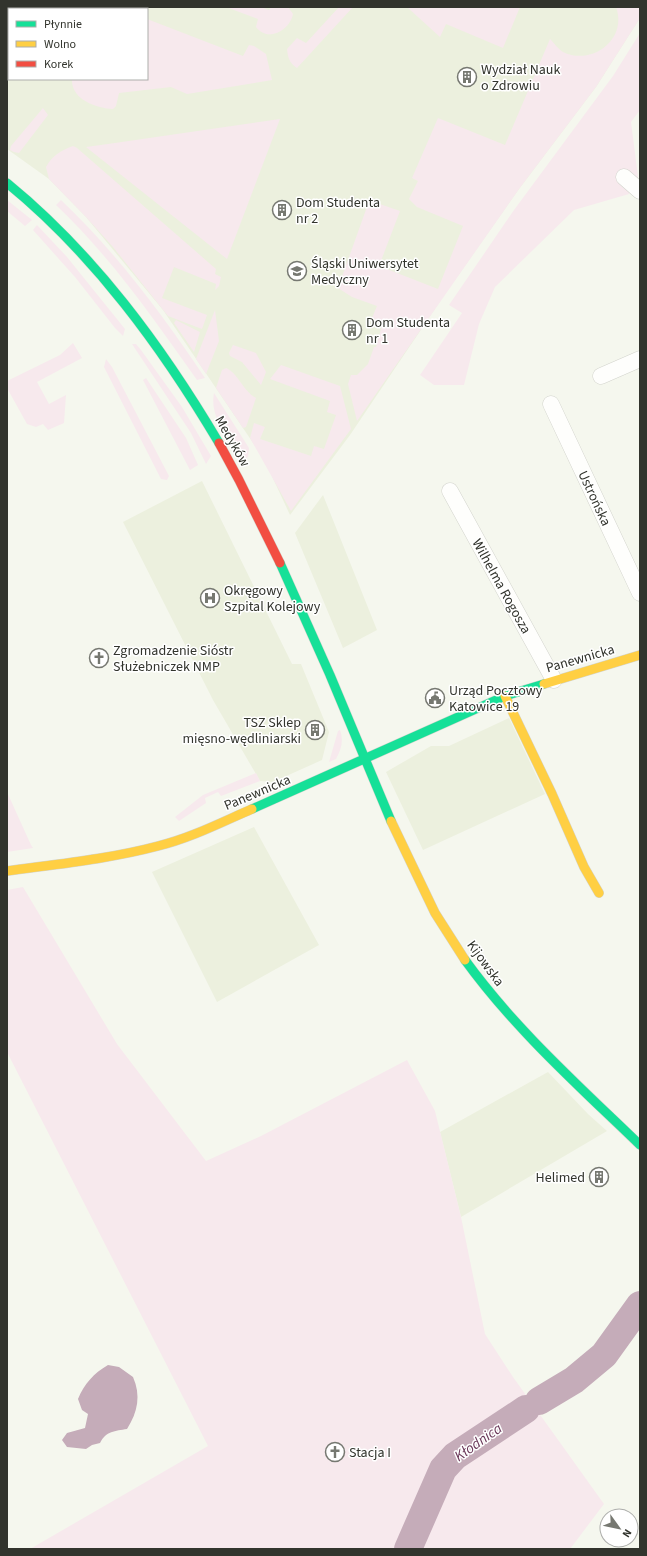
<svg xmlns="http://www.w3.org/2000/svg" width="647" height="1556" font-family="'Source Sans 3',sans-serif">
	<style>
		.built { fill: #ecf0de; fill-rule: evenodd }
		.green { fill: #f7e9ed }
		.water { fill: #c5acb9 }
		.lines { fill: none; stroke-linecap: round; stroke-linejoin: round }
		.river { stroke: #c5acb9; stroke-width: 28 }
		.street-casing { stroke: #d3d4cd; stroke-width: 17 }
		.fast-casing { stroke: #d3d4cd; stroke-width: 10 }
		.slow-casing { stroke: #d3d4cd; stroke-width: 10 }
		.jam-casing { stroke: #d3d4cd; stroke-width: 10 }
		.street { stroke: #fefefc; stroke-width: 16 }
		.fast { stroke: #16e098; stroke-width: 9 }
		.slow { stroke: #ffcf43; stroke-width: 9 }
		.jam { stroke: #f24e42; stroke-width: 9 }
		.labels { text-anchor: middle; stroke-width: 3; stroke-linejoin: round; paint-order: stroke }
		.poi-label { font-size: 14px; fill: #32342d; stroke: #fff; text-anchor: start }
		.street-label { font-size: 14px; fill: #32342d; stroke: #fff }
		.water-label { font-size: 15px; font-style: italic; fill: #6a3859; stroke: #fff }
	</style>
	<rect width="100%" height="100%" fill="#f5f7ee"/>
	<path class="built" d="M7,7H640V18L596,87L519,189L445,294L350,435L290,515L264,459L163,310L86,217L49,179L7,149ZM9,9H147V79H9Z
		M202,481L292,664H301L329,732L322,760L273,782L260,781L213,700L123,522Z
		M323,495L377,630L343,648L295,533Z
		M509,718L545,794L423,850L386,772L431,746H449Z
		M254,827L319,945L217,1002L152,872Z
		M548,1072L588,1114L607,1131L461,1217L440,1132Z"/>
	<path class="green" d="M7,7H64L63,9H9V50L7,48Z
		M85,7H116L121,9H84Z
		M226,7H261L269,10L271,7H288L293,14C290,30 268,43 256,27L258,19Z
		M339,7H353L297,68C289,63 288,57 287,49L297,38L306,43Z
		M407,7H520L503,48L446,24L440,37Z
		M616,7H640V18L596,87L519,189L357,421L348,384L351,375H357L368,364L374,347H376L383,322L372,318L377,306L352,297L338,288L368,204L371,201L400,211L379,266L438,289L463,226L417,207L409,199L418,181L412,178L438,118L505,145L550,39C554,43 558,49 563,52C591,66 628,40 616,7Z
		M147,19L243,56L249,45L254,46L266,54L272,80L187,94L171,87L119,93L116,106L113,109C97,108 71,100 72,79H147Z
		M640,33V110L631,122L638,177L629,194L574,210L495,287L479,324L464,385H434L420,375L462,313L449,305L514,210L613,76Z
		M43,108L48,115L19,153L14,152L10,150L11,146Z
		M280,119L227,259L86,147L108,144Z
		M73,146L77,148L216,269L215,274L221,277L219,286L215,290L216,284L174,267L162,298L207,315L202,329L168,316L113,247L86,217L49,179L46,167C53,155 60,151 73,146Z
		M7,200L32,220L25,226L7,211Z
		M61,200C116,252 163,315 205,378L197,380C154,319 110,256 56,205Z
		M37,225L67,257L125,329L123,336L115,328L75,277L33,230Z
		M215,310L219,341L206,374L196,359Z
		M176,320L200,332L194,352L174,323Z
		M73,343L82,358L37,382L49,404L66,395L64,423L48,430L43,424L36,427L27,424L7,388V381L60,355Z
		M132,344H136L141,350L182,407L211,456L206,464L191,433Z
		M233,345L256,353L266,372L261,385L242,362L230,356L229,353Z
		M106,359L112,367L169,476L167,480L161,479L104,367Z
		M281,365L340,386L351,429L291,511L250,438L254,423L265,427L260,439L311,456L314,446L324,449L336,415L327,412L330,401L270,379Z
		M226,368C238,373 243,391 256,398L246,427L243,428L216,388L222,370Z
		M146,378L186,438L198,465L190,470L143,380Z
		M214,393L249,448L248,457L246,458C230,440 209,419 214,393Z
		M340,730C344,741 341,750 336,759L329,762L338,731Z
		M256,773L260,781L221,796L218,792L205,798L206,803L179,821L175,817L203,795Z
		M7,792L31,845L33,848L7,852Z
		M23,887L117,1044L206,1161L261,1136L407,1060L435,1111L461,1217L485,1334L513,1377L604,1504L570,1549H30L208,1446L7,1052V890Z"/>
	<path class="water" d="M108,1365L119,1367L133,1377C141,1395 138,1412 127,1429C115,1431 106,1431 100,1443L92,1445L86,1449L67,1447L62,1440L67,1433L85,1428L88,1414L82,1410L78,1399C84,1384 94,1373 108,1365Z"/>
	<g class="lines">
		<path class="river" d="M539,1401L574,1380L604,1355L640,1305
			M408,1549L443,1469L455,1456L526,1409"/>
		<g class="street-casing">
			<path id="street" d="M624,177L640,191
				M601,376L640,359
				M551,404L640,593
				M450,491L554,680"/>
		</g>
		<g class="fast-casing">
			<path id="fast" d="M7,183C94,254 162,347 219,443
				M280,563L330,675L391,821
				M252,809L505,696L544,684
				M465,960C515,1029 579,1086 640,1145"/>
		</g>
		<g class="slow-casing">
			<path id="slow" d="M544,684L640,655
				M505,696L552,794L584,867L599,893
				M391,821L435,913L465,960
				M7,871C58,864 109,859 158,846C191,838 222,822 252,809"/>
		</g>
		<g class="jam-casing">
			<path id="jam" d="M219,443L239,480L280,563"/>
		</g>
		<use href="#street" class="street"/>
		<use href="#fast" class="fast"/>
		<use href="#slow" class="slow"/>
		<use href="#jam" class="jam"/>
	</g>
	<defs>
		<g id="building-ring" transform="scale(1)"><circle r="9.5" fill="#fff" stroke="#767871" stroke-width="1.5"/><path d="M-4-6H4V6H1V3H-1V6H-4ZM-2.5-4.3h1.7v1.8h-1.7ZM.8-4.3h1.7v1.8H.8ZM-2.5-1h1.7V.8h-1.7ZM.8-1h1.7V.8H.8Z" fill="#767871"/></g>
		<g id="university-ring" transform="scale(1)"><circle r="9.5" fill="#fff" stroke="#767871" stroke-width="1.5"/><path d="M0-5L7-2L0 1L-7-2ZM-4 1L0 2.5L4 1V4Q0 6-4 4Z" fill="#767871"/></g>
		<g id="hospital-ring" transform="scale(1)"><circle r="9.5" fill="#fff" stroke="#767871" stroke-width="1.5"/><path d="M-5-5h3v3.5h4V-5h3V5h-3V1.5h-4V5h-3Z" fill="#767871"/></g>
		<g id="church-ring" transform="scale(1)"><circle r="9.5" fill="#fff" stroke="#767871" stroke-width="1.5"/><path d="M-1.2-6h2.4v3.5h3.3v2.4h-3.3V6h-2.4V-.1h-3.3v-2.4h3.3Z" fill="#767871"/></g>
		<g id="civic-ring" transform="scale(1)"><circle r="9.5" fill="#fff" stroke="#767871" stroke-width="1.5"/><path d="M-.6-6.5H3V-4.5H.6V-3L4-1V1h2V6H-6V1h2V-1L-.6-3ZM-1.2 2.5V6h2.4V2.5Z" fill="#767871"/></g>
	</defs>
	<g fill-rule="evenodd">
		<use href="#building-ring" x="467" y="77"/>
		<use href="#building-ring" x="282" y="210"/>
		<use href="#university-ring" x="297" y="271"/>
		<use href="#building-ring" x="352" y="330"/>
		<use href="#hospital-ring" x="210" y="598"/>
		<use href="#church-ring" x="99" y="658"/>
		<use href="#civic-ring" x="435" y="698"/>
		<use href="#building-ring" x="315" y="730"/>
		<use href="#building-ring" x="599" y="1177"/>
		<use href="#church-ring" x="335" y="1452"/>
	</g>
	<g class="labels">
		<g class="poi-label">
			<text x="481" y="74">Wydział Nauk<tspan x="481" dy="16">o Zdrowiu</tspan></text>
			<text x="296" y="207">Dom Studenta<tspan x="296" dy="16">nr 2</tspan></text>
			<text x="311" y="268">Śląski Uniwersytet<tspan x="311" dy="16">Medyczny</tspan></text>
			<text x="366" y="327">Dom Studenta<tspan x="366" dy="16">nr 1</tspan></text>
			<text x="224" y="595">Okręgowy<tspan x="224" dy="16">Szpital Kolejowy</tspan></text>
			<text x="113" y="655">Zgromadzenie Sióstr<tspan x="113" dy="16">Służebniczek NMP</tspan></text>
			<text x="449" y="695">Urząd Pocztowy<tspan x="449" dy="16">Katowice 19</tspan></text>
			<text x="301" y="727" text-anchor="end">TSZ Sklep<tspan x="301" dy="16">mięsno-wędliniarski</tspan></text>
			<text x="585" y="1182" text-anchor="end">Helimed</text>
			<text x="349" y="1457">Stacja I</text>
		</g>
		<g class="street-label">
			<text transform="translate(233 441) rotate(60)" y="5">Medyków</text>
			<text transform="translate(595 498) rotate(65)" y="5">Ustrońska</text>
			<text transform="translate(502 586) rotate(61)" y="5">Wilhelma Rogosza</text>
			<text transform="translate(580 658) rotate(-16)" y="5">Panewnicka</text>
			<text transform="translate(257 792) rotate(-23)" y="5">Panewnicka</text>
			<text transform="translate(486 963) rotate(54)" y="5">Kijowska</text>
		</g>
		<g class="water-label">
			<text transform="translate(478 1442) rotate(-35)" y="5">Kłodnica</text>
		</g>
	</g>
	<rect width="647" height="1556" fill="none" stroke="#32342d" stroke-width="16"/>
	<rect x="8" y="8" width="140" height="72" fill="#ffffff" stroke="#adaeab"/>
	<rect x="16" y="21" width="20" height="6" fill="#16e098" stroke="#adaeab"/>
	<text x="44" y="28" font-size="12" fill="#32342d">Płynnie</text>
	<rect x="16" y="41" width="20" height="6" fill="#ffcf43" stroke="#adaeab"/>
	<text x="44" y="48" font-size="12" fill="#32342d">Wolno</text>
	<rect x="16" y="61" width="20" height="6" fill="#f24e42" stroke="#adaeab"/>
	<text x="44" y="68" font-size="12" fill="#32342d">Korek</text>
	<g transform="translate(619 1528) rotate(123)"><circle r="19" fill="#ffffff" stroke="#adaeab"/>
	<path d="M0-3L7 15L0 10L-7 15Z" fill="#767871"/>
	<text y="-6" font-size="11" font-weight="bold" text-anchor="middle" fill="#32342d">N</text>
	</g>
</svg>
